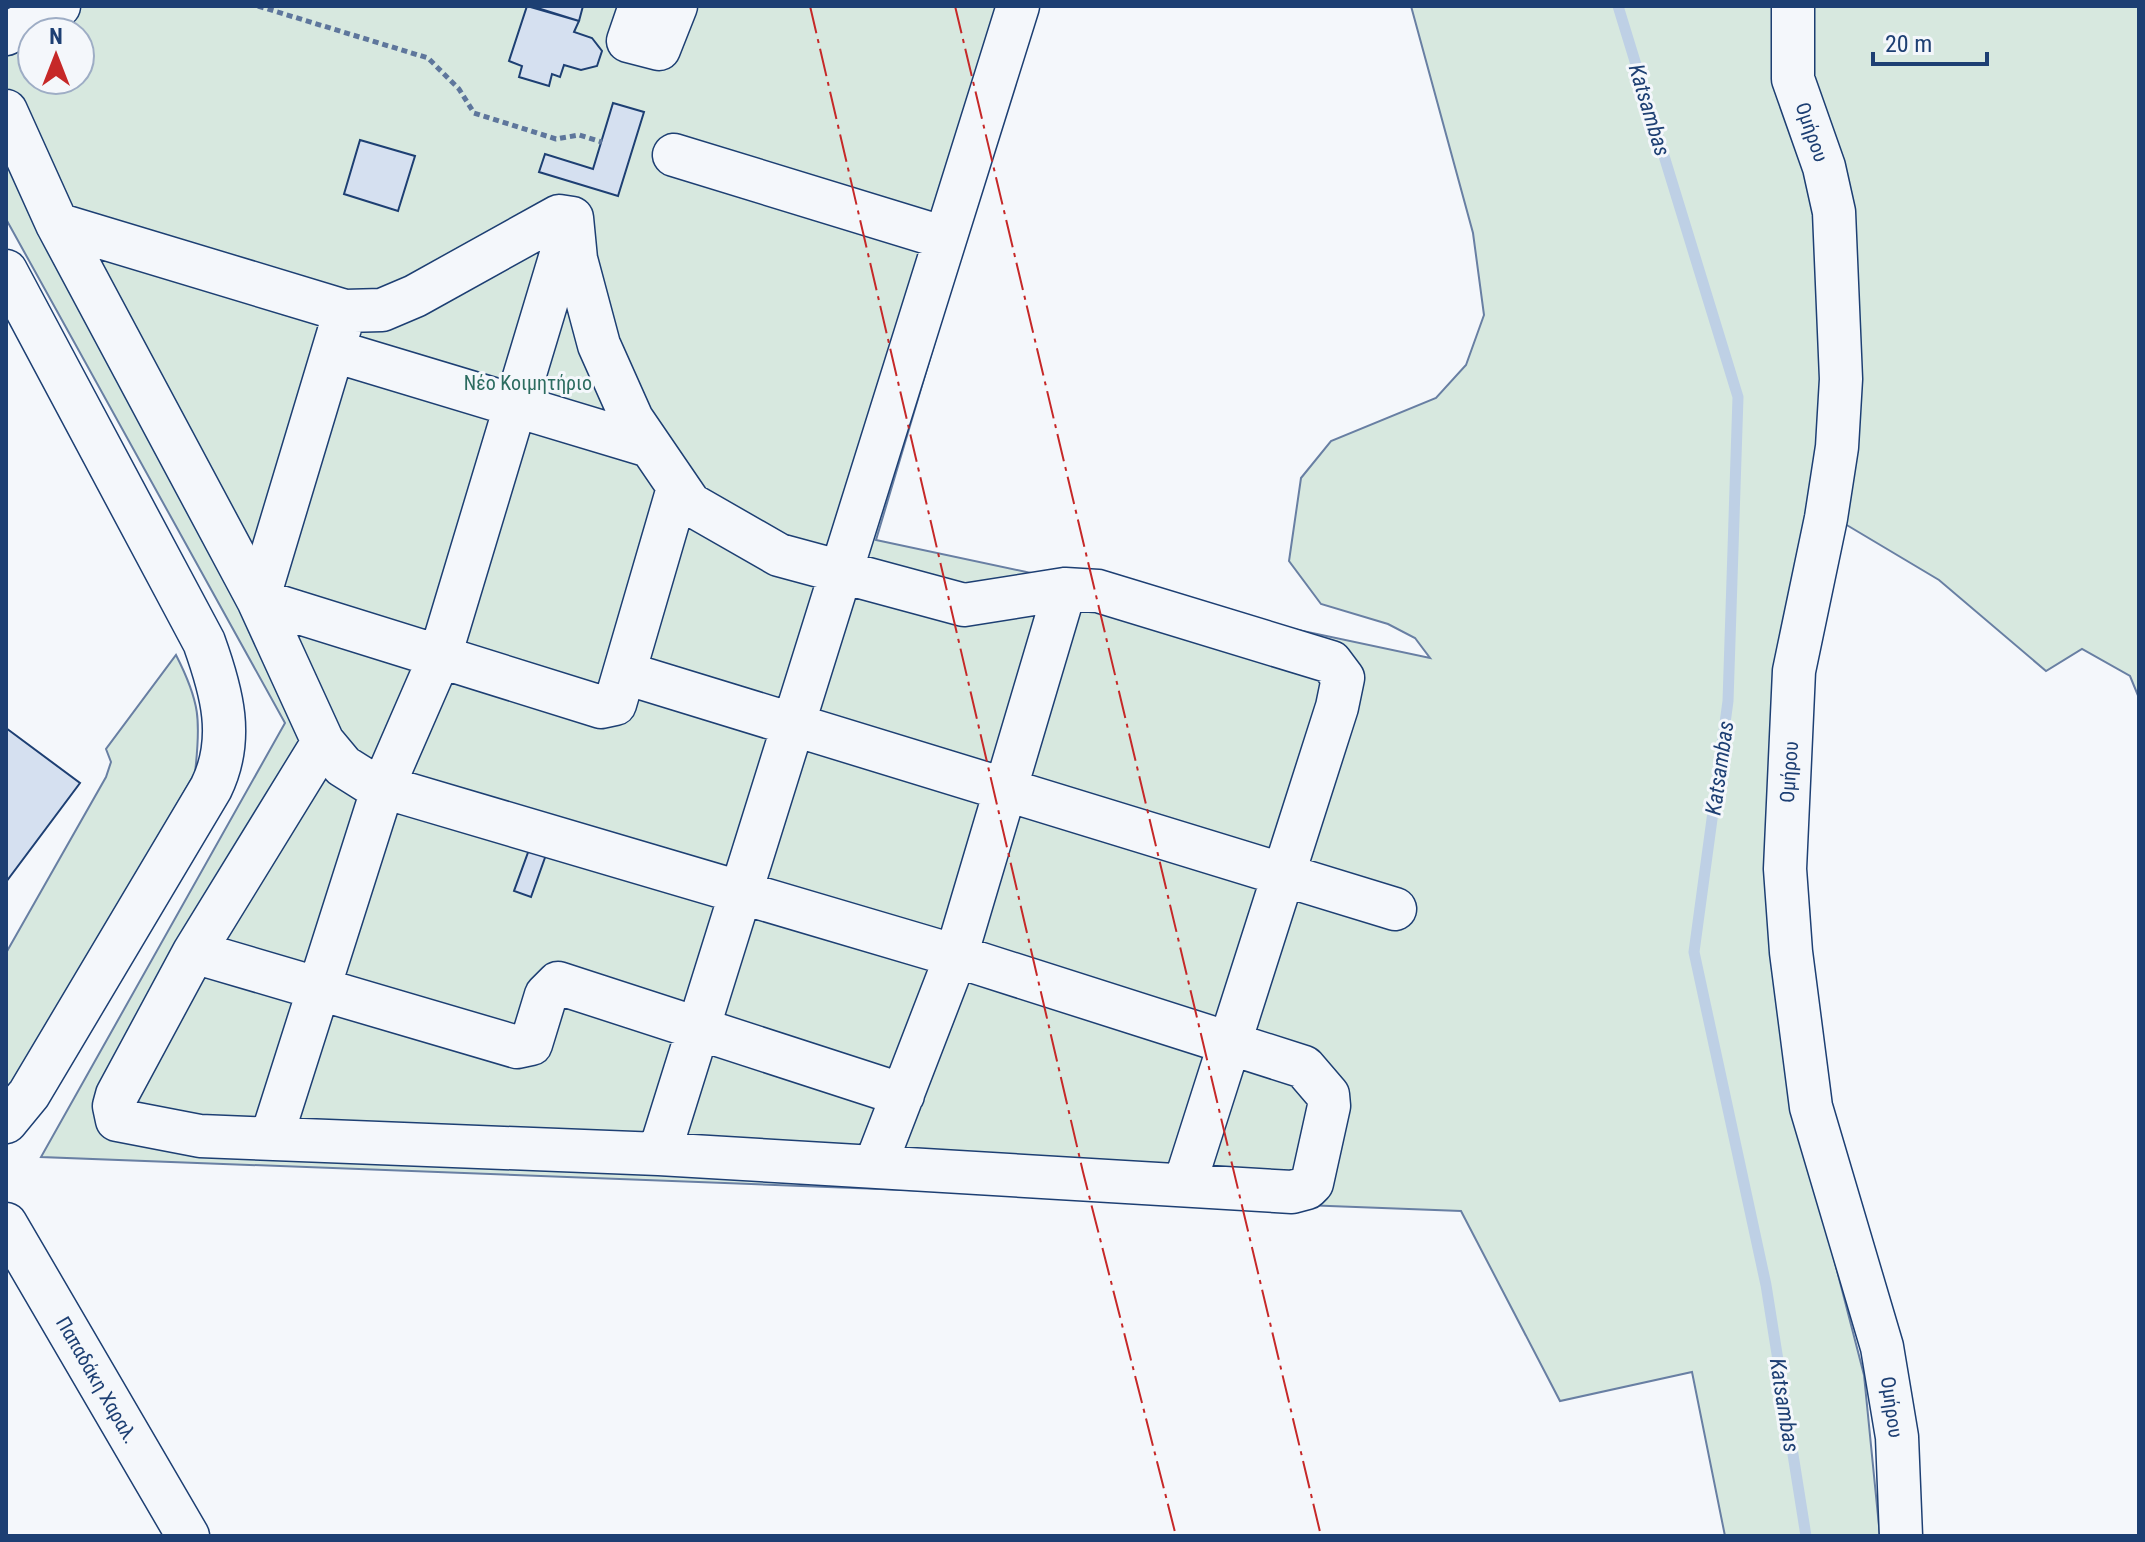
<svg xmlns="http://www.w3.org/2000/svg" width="2145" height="1542" font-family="'Roboto Condensed',sans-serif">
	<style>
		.green { fill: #d7e8df; stroke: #687fa3; stroke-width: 2; fill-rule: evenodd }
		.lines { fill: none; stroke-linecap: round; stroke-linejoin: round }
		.stream { stroke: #bed0e5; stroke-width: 11 }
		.building { fill: #d5e0f0; stroke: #1d3f73; stroke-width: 2 }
		.minor-casing { stroke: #1d3f73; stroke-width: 45 }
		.path { stroke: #5e769c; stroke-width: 5; stroke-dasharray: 6 4; stroke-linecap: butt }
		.minor { stroke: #f4f7fb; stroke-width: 42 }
		.power { stroke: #c62828; stroke-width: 2; stroke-dasharray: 28 6 4 6; stroke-linecap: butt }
		.labels { text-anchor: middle; stroke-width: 6; stroke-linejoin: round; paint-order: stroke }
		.street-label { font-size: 20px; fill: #1d3f73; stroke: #f4f7fb }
		.park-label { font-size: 20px; fill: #2c6c60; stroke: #f4f7fb }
		.water-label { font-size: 22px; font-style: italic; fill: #1d3f73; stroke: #f4f7fb }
	</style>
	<rect width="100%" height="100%" fill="#f4f7fb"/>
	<path class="green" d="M6,6H1035L876,540L1430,658L1415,638L1388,624L1321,604L1289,561L1301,478L1331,441L1436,398L1466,365L1484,315L1473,233L1411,6H1781L1820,244L1822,439L1792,598L1810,1166L1864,1375L1880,1536H1725L1692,1372L1560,1401L1461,1211L41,1157L285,723L6,219ZM32,32H80V80H32Z
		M1808,6H2139V698L2130,676L2082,649L2046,671L1939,580L1840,521Z
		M176,655C200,702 201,720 195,773L6,1098V953L106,777L111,762L106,749Z"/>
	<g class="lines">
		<path class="stream" d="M1618,6L1738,397L1728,701L1694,952L1766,1285L1806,1536"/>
	</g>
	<path class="building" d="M527,6L579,21L574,32L592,38L602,51L597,66L581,70L564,65L560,77L552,74L549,86L519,77L522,66L509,61Z
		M531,6H583L579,21Z
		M613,103L644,112L618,196L539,172L545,154L593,169Z
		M360,140L415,156L398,211L344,194Z
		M6,728L80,783L6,882Z
		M530,847L547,852L531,897L514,891Z"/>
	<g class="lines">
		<g class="minor-casing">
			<path id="minor" d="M640,6L628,41L659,49L676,6
				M1793,6V79L1824,167L1834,212L1841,379L1837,447L1826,518L1794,671L1785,869L1791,952L1811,1107L1882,1347L1897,1437L1901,1536
				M6,34L59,6
				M6,111L57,224L258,600L323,742L343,766L370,783L956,956L1304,1067L1328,1095L1329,1106L1312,1183L1307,1188L1292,1192L659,1154L200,1136L117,1120L114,1106L117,1095L194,952L323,742
				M674,155L945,238
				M57,224L345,311L382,310L415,296L559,216L572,218L576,259L599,345L632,419L690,504L779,555L964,605L1065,589L1098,591L1331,662L1343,678L1337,707L1185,1183
				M6,271L204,642C222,692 235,739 211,788L29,1094L6,1122
				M345,311L258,600L601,707L615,704L678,488
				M334,351L649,446
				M625,673L1395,909
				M194,952L517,1047L531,1044L546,995L558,983L903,1095
				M271,1139L383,787L440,656L568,231
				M659,1154L1018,6
				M875,1166L956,956L1065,589
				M6,1224L188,1536"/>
		</g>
		<path class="path" d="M258,6L428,58L459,89L474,113L556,139L579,135L602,142"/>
		<use href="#minor" class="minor"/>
		<path class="power" d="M810,6L1083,1172L1176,1536
			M955,6L1321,1536"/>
	</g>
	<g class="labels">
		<g class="street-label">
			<text transform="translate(1812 132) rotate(71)" y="7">Ομήρου</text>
			<text transform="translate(1789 772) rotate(-86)" y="7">Ομήρου</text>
			<text transform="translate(97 1380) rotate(60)" y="7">Παπαδάκη Χαραλ.</text>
			<text transform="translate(1892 1407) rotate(82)" y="7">Ομήρου</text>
		</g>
		<g class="park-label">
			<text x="528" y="390">Νέο Κοιμητήριο</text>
		</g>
		<g class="water-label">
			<text transform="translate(1650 110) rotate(73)" y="8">Katsambas</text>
			<text transform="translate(1719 768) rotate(-82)" y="8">Katsambas</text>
			<text transform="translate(1785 1405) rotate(81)" y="8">Katsambas</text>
		</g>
	</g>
	<rect width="2145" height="1542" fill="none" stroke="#1d3f73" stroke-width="16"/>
	<g transform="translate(56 56)"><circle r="38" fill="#f4f7fb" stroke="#9eadc5" stroke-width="2"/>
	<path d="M0-6L14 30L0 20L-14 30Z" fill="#c62828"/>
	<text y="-12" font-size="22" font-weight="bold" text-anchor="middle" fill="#1d3f73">N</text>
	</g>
	<path d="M1873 52v12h114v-12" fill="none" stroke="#1d3f73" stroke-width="4"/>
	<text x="1885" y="52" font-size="24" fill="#1d3f73" stroke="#f4f7fb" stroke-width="6" paint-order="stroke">20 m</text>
</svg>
